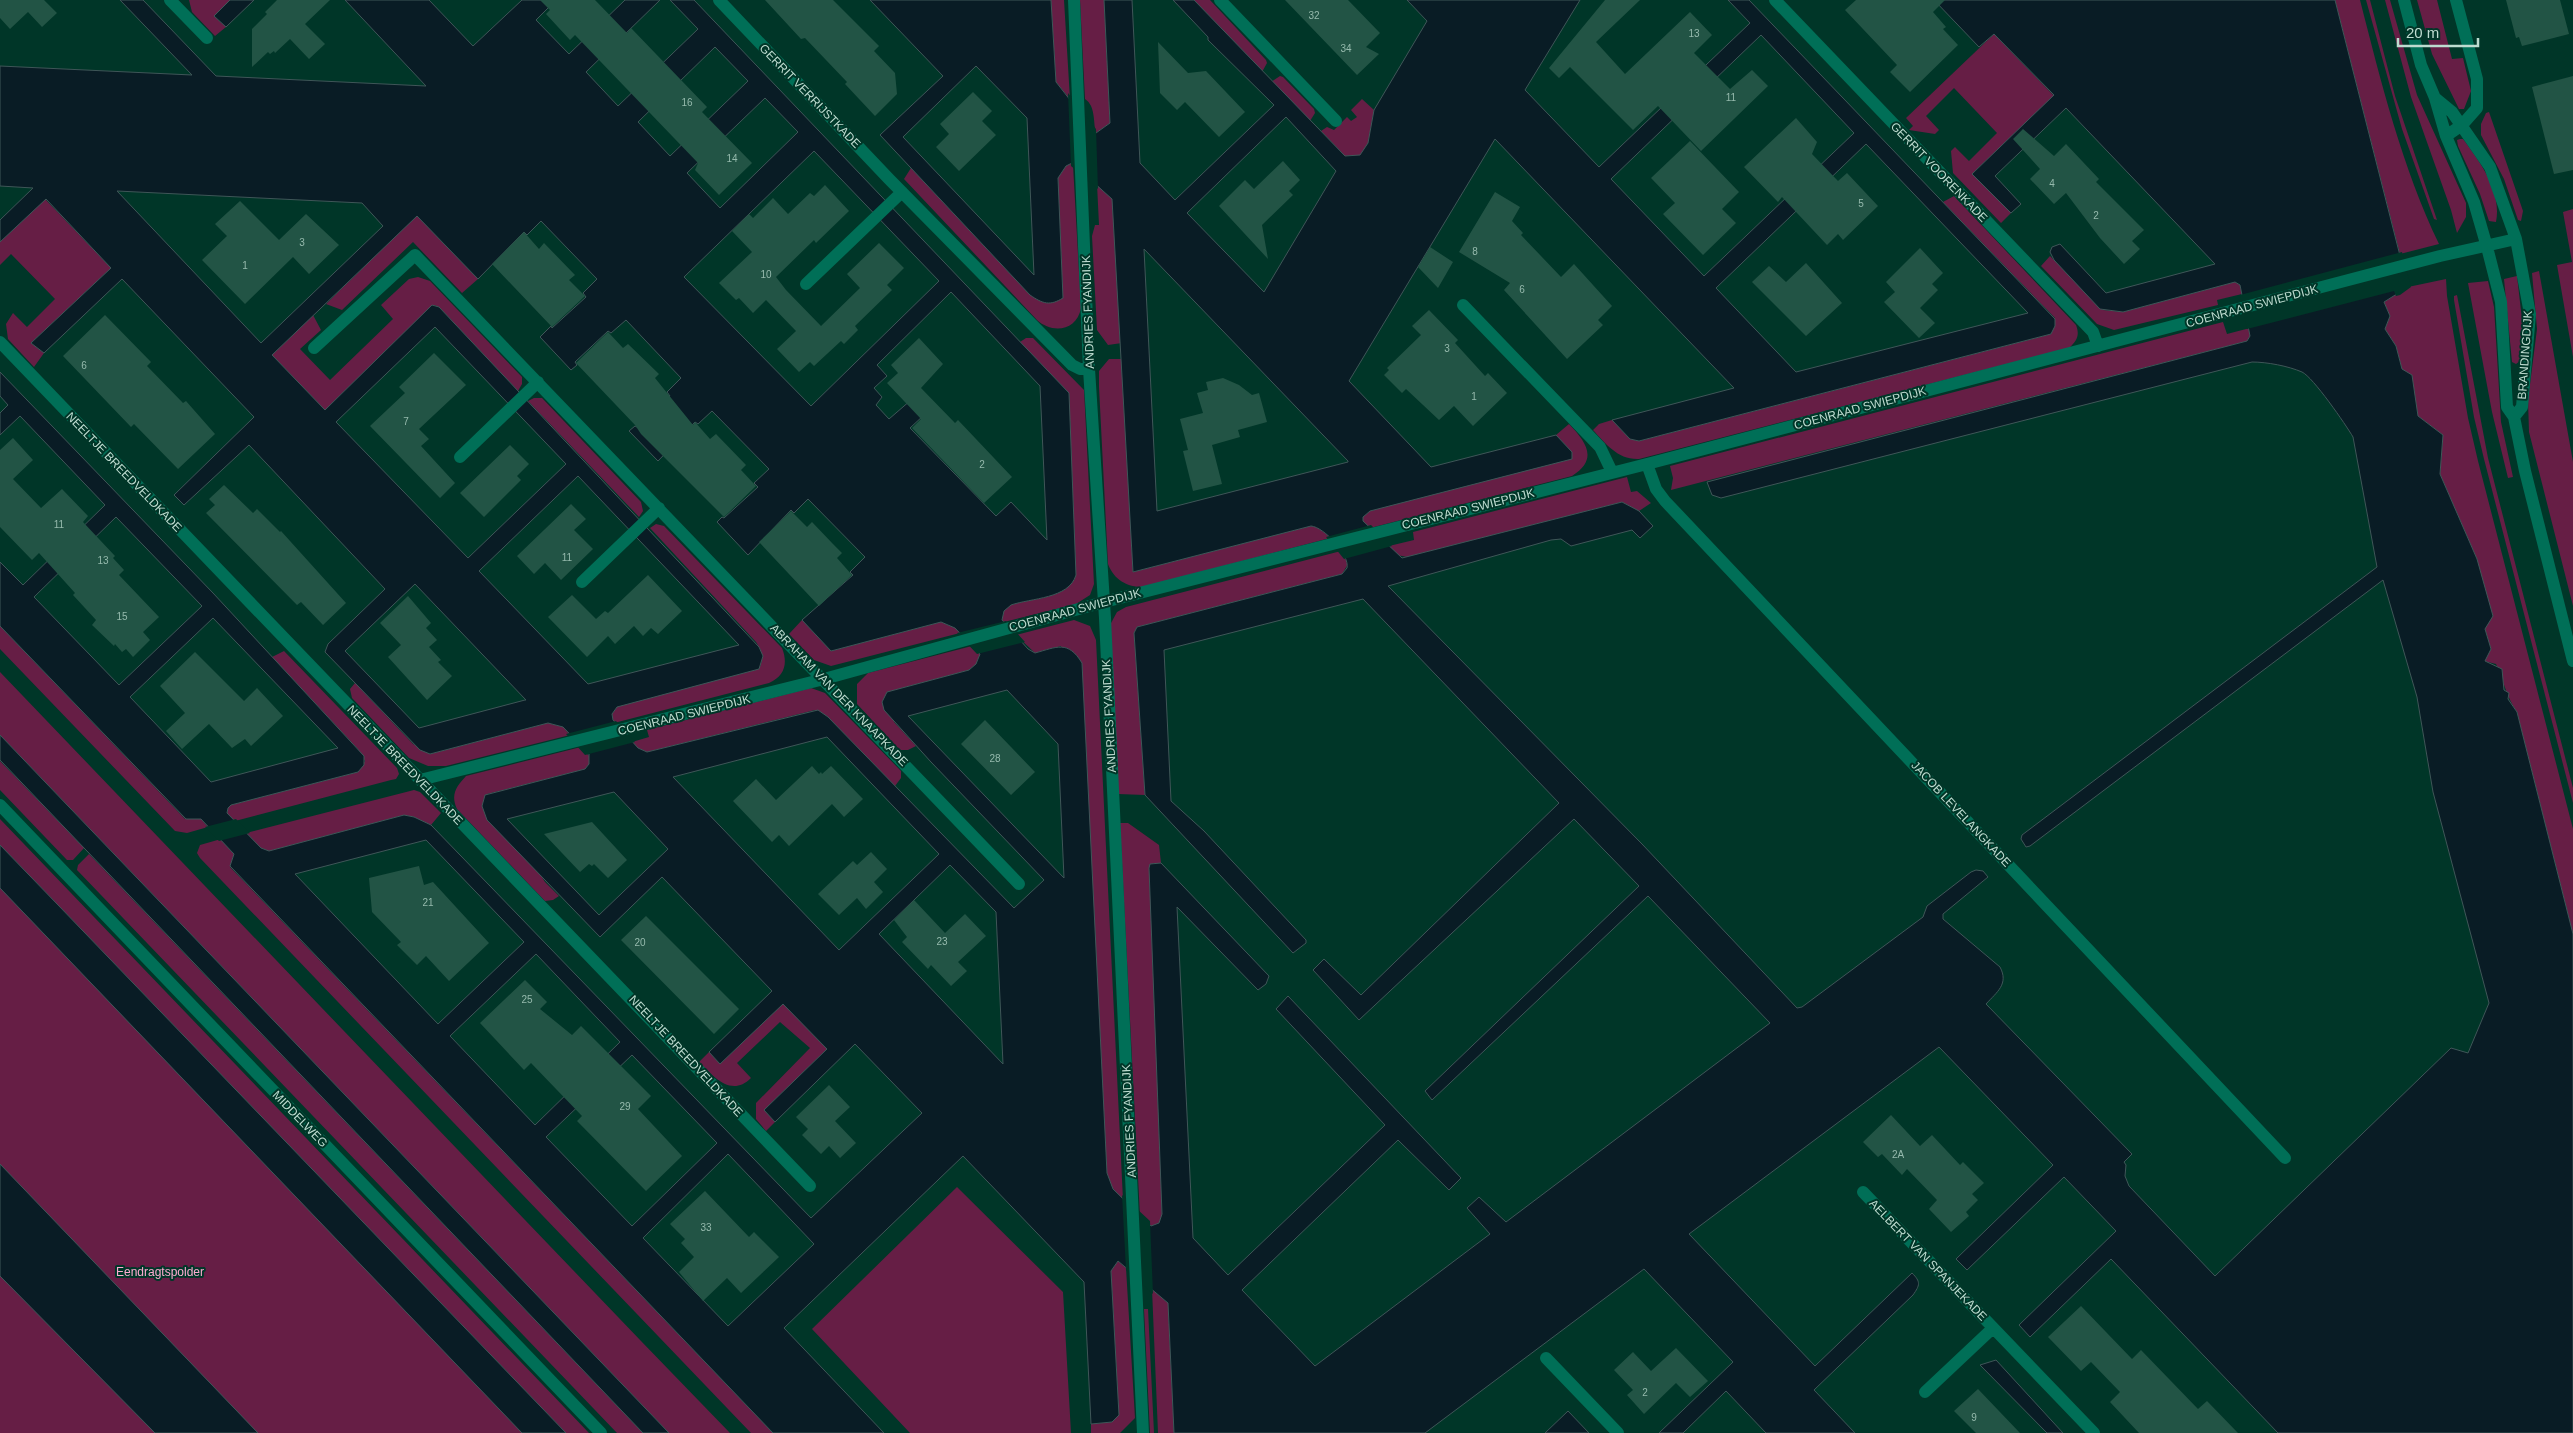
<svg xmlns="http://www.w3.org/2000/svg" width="2573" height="1433" font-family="Arial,sans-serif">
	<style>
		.green { fill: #661e45 }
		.water { fill: #091c25; stroke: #3f5658; fill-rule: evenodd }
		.pier { fill: #003628 }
		.building { fill: #225445 }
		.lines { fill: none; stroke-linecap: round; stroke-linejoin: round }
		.minor { stroke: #006f57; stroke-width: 12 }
		.labels { text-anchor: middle; stroke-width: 4; stroke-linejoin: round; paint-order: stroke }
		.number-label { font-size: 10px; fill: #96baad }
		.street-label { font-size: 12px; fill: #bddcd0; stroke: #003628 }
		.park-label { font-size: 12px; fill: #feabd1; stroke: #003628 }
	</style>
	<rect width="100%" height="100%" fill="#003628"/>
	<path class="green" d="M189,0H230L214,16L226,27L215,36L192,12Z
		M1051,0H1064L1070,99L1056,82Z
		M1080,0H1104L1110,123L1096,133C1093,123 1096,106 1085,99Z
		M1194,0H1210L1266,60L1267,63L1262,72Z
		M2335,0H2360C2381,82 2402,167 2439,244L2400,254Z
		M2366,0H2370L2395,96L2437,220L2434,219L2402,129Z
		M2385,0H2390L2417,95L2466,203V217L2457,233L2451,210L2411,97Z
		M2417,0H2437L2452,59L2463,58L2471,91L2464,109H2459L2432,54Z
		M1994,34L2054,96L1973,173L2011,213L2001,223L1953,173L1951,151L1955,147L1969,161L1997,133L1954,88L1926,116L1939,130L1935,134L1909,130L1913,126L1906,118Z
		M1280,76L1283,77L1314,109L1315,113L1310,121L1271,82Z
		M1362,99L1374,110L1368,143L1360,156H1345L1321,131L1327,127L1334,130L1347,117L1351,121L1357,117L1351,110Z
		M2489,112L2523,211L2521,221L2518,220L2504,179L2481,135V124L2486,113Z
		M2460,139H2463C2480,162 2502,191 2496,222L2489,221L2480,194L2458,146L2457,140Z
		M1072,163L1073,165L1081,308C1077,331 1052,334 1037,320L904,179L911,168L1030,295L1063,298L1058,178L1066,166Z
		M1097,184L1112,199L1114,205L1122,343L1108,345L1097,330L1092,236L1095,225H1099Z
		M1954,196L2076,325C2080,335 2077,341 2069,348L1639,459C1618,460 1606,444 1593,430L1599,424L1612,420L1630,439L1639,441L2051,334L2055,318L1943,202Z
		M45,199L111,268L31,343L44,353L34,367L8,339L6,324L13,313L27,327L55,299L11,254L0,265V242Z
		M2573,209V357L2557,265L2572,262L2563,212Z
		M417,215L478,279L462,293L413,242L342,310L326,304Z
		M2050,256L2103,310L2123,312L2235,282L2240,285L2242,294L2217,300L2218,305L2114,330L2097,324L2041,266Z
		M2539,271L2573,462V606L2529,432L2528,400L2537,329L2532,273Z
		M2517,276L2523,328L2520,361L2516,364L2512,362L2504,279Z
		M418,277L430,281L522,377V384L518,391L439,307L434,305L325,410L272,355L313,315L321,330L300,349L330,380L393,319L381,305L409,279Z
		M2446,279L2447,296L2468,418L2478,461L2573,829V934L2517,712C2506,696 2504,681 2496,664L2484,661L2491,649L2485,629L2477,559L2440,474L2443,435L2418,416L2414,404V388L2402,369L2396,346L2385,329L2390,316L2384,302L2408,287Z
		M2488,281L2494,307L2501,422L2513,477L2508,478L2492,412L2468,283Z
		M2457,295L2488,458L2573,788V803L2484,459L2474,417L2454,300V296Z
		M2223,322L2227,334L2250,328V336L2247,341L1671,490L1673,478L1670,466Z
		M1026,338H1033L1084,390L1094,584L1090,595L1076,604L1004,622L1002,620L1004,610L1011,605C1032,598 1069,599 1076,575L1069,393L1020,342Z
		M1109,359H1122L1133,572L1311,526L1321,528L1330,538L1143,587C1127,587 1114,580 1108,564L1099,387V371Z
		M534,398H542L641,502L643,511L639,517L528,401Z
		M1569,424C1586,442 1599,459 1572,476L1370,528L1363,521V517L1370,511L1572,452L1556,435Z
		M1627,477L1631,492L1637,491L1651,503L1639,511L1622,502L1407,557L1397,555L1389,546L1414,540L1413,532Z
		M656,524L664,526L782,648C788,663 785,676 769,683L614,723L612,714L617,707L625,703L759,669C764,659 762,651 756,642L650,528Z
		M1341,551L1348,564L1342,574L1137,627L1134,633L1145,795L1118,794L1110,625L1117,612L1126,607Z
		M802,620L831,651L941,622L955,628L960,633L831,666L814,660L789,634Z
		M1074,620L1090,626L1096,640L1123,1200L1111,1186L1107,1173L1061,646L1035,653L1016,635Z
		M0,626L185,819H201L208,827L187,833L175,831L0,649Z
		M972,646L980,654L976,664L969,670L887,692L894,722L916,746L908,750H900L857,704V684L868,673Z
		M284,651L397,768L399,774L396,779L391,780L235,821L227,813L228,808L231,805L358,772L365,761L357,748L272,657Z
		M0,672L641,1341L730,1433H669L0,735Z
		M355,683L413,744L430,754L548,723L563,727L570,735L446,766H428L409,758L352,698L350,689Z
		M811,688L825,693L901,771V778L895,786L828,717L815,710L647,752L638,748L632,742L649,737L647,730Z
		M581,747L590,757L589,764L585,769L487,794L545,882L559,896L553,900L545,901L457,809C450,794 457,786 466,776Z
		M0,761L84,848L73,860H67L0,790Z
		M414,790L420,792L441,813L431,825L414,817L404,815L269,851L261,848L246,833Z
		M0,819L589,1433H566L58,905L0,845Z
		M1120,823H1128L1159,845L1161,863H1153L1162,1215C1161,1221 1158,1226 1151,1226L1140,1216Z
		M221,839L234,854L230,867L773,1433H751L200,858L197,853L200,845Z
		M89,854L643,1433H617L77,870L78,865Z
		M0,871L532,1433H0Z
		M783,1003L827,1049L764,1110L775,1122L766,1131L756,1119V1103L810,1048L780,1022L737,1063L751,1078C731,1098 713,1076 699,1062L709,1052L720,1064Z
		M957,1187L1063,1292L1071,1433H910L812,1329Z
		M1118,1261L1126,1268L1135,1418L1120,1433H1091V1424L1112,1422L1119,1415L1111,1271Z
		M1152,1289L1168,1303L1174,1433H1158Z
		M1144,1309H1148L1154,1433H1150Z"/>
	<path class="water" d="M120,0H143L216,76L426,86L345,0H429L473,46L522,0H556L536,20L569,54L625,0H660L586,72L618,106L698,29L670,0H694L1069,393L1076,575C1069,599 1031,598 1011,605L1004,611L1002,620L1028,649L1035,653C1057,647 1068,640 1082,663L1107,1173L1113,1189L1151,1226L1159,1223L1162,1214L1149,868L1150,864L1161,863L1269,976L1266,984L1258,990L1177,907L1193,1238L1228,1275L1385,1125L1276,1009L1288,996L1461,1178L1449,1190L1398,1140L1242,1290L1315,1366L1490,1234L1467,1208L1479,1197L1506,1222L1770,1023L1648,896L1432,1100L1425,1091L1639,886L1574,819L1359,1020L1313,970L1324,959L1361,995L1559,803L1363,599L1164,650L1171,801L1204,831L1306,940V943L1293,953L1145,795L1134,633L1137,627L1342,574L1347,568C1350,555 1324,527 1311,526L1133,572L1112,199L1072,163L1066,166L1058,178L1063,298C1050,306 1043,304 1030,295L880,135L943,76L870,0H1051L1056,82L1096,133L1110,123L1104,0H1132L1140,163L1175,200L1274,105L1208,40V37L1173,0H1194L1345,156L1360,155L1368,143L1374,110L1427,21L1407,0H1580L1525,90L1599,167L1750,23L1728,0H1749L2055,319V326L2051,334L1639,441L1630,439L1612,420L1734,388L1495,139L1349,381L1431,467L1556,435L1572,452V459L1370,511L1363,517V521L1402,558L1622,502L1639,511L1653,526L1640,538L1632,530L1571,546L1561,539L1551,540L1388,586L1642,844L1797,1008L1802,1007L1923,917L1927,906L1971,872L1976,870L1983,871L1988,877L1943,914V919L2000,967C2009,984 1997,992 1986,1004L2132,1154L2124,1162L2126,1165L2125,1176L2129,1186L2215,1276L2451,1048L2468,1053L2489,1003L2433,792L2417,697L2383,580L2030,846L2026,847L2021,839L2022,835L2377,567L2353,437C2346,425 2313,377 2302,372C2288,366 2267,362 2252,362L1721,498L1712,495L1707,482L2247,341L2250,336L2240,285L2235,282L2123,312L2100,309L2054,260L2050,252L2052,247L2060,244L2106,293L2215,264L2066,108L1995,176L2021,204L2011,213L1972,174L2054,95L1994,34L1979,47L1934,0H2335L2408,287L2384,302L2390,316L2385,329L2396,346L2402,369L2412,375L2418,416L2443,435L2440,474L2477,559L2493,616L2485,629L2491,649L2485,661L2502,669L2504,690L2509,693L2508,699L2517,712L2573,934V1433H2278L2111,1259L2030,1337L2019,1325L2116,1231L2064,1177L1967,1270L1956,1259L2053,1165L1939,1047L1689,1234L1815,1366L1912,1273C1921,1282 1920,1285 1913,1295L1814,1390L1855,1433H1766L1726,1391L1683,1433H1659L1733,1362L1644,1269L1425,1433H1174L1168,1303L1118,1261L1111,1271L1119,1415L1112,1422L1091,1424L1084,1282L963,1156L784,1328L884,1433H773L230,866L234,854L201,819H186L0,626V562L23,585L105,505L20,416L0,435V413L8,405L0,396V372L213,593L364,756V765L358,772L231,805L228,808L227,813L261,848L269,851L404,815L414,817L431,825L811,1218L922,1113L855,1044L775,1122L764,1110L827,1049L783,1004L720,1064L709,1052L772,991L662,877L600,937L487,820L482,806L485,795L585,769L589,764V754L563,727L548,723L430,754L420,750L325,652L328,644L385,589L249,445L184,505L174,495L254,417L122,279L44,353L31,343L111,268L46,199L0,242V220L33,188L0,186V66L192,75ZM1761,35L1854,133L1704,276L1611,179ZM715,47L748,81L670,156L638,122ZM976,66L1027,118L1034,275L903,137ZM765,98L798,132L720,208L687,173ZM1286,117L1336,171L1264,292L1187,213ZM1866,144L2028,313L1796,372L1716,288ZM814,151L939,281L811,406L684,277ZM117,191L362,203L383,226L261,343ZM417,216L478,279L524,232L527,235L541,221L597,279L583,293L586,297L552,328L551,326L540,337L571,370L577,365L575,362L608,331L611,333L626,320L681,378L667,392L670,396L637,427L635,426L629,431L658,461L695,422L698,424L712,411L769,469L754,483L758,487L724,518L722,517L717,522L748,555L791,510L794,513L808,499L865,557L850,572L853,575L802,620L831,651L941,622L955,628L980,654L976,664L969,670L887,692L882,702L884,710L931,762L1044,880L1014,908L828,717L818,710L647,752L638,748L613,720L612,714L617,707L759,669L763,656L759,647L439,307L432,305L325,410L272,355ZM1144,249L1348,461V462L1157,511ZM951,292L1040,386L1047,540L1011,502L996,516L910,428L924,415L911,400L889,419L876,405L882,397L874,388L887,376L877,365ZM435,327L566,464L468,558L336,422ZM578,476L739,645L588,684L479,571ZM116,517L202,606L119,685L34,597ZM415,584L526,700H525L419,728L345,651ZM213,618L338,748L211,782L130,697ZM1007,690L1058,744L1064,878L908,716ZM827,737L939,854L839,950L673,777ZM614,792L668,849L599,915L507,819ZM426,840L524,942L438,1024L295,874ZM950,865L996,912L1003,1064L879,934ZM536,954L620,1042L535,1125L450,1036ZM632,1055L717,1143L632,1226L546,1137ZM728,1154L814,1244L728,1326L643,1238Z
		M230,0H254L226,27L214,16Z
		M0,735L669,1433H643L0,760Z
		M0,845L58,905L566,1433H522L0,888Z
		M0,1164L258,1433H155L0,1276Z
		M1996,1360L2063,1433H2047L1980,1365Z
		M1568,1411L1589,1433H1545Z"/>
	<path class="pier" d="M1068,93L1096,129L1098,189L1071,166Z
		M2402,252L2411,287L2400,295L2396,296L2394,291L2247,329L2240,295Z
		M1371,525L1392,546L1344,559L1326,537Z
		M1006,621L1025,642L977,654L957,633Z
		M616,721L635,742L585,755L566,734Z
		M236,819L250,833L219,841L205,827Z
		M1122,1195L1150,1221L1153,1294L1126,1270Z"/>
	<path class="building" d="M0,0H44L57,13L42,27L28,12L10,29L0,18Z
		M277,0H330L305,24L325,44L309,59L290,39L275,53L274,51L270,54L268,52L252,67V29L267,14L265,12Z
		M540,0H595L627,33L631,28L681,80L707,107L702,112L752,163L719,195L695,170L698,163L575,35L570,40L546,14L550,10Z
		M765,0H833L879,46L874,51L895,73L897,94L875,116L845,84L847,82L805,38L801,39Z
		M1285,0H1348L1380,33L1366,47L1379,54L1357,75Z
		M1605,0H1640L1596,42L1625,74L1690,12L1712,35L1694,53L1730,89L1752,70L1768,86L1701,151L1658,106L1633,130L1570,67L1559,78L1549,68Z
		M1856,0H1945L1933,12L1946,27L1943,29L1958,45L1910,92L1890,72L1897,65L1845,10Z
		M2506,0H2560L2569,34L2522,46L2519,37L2516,38Z
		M1158,42L1188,73L1206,71L1245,112L1219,137L1185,102L1177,110L1160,93Z
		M2573,76V170L2554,174L2532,87Z
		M973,92L992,111L982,121L996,135L959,171L936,147L949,134L940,124Z
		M1796,118L1817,142L1812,154L1838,181L1847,173L1878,206L1843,240L1838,234L1827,245L1782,197L1778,202L1744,167Z
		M2023,129L2054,156L2066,144L2099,179L2096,182L2144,230L2132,241L2140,249L2124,264L2100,238L2066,193L2054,204L2030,179L2040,169L2013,139Z
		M1690,141L1739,192L1722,209L1736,223L1703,255L1663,214L1675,203L1651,178Z
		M1283,161L1300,180L1289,191L1293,195L1262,225L1268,259L1219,206L1245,180L1254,189Z
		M825,185L849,211L816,243L814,240L776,277L786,290L821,326L860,288L847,274L879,243L904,268L887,285L892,290L855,326L858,330L844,344L841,341L814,366L810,362L799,372L777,349L796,331L766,300L753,313L739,298L736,300L719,283L752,252L732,231L749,214L753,218L773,198L788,214L810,193L814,196Z
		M1495,192L1520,207L1512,221L1523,233L1521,235L1561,277L1574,264L1612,306L1598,320L1603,325L1567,359L1504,290L1510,283L1459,252Z
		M240,201L279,240L306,214L339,245L309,274L293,257L245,304L202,260L227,236L215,224Z
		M524,232L539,249L544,243L575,275L569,280L585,296L552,327L492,264Z
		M1430,247L1453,262L1438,288L1418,267Z
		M1920,248L1943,273L1932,284L1938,290L1920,308L1935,323L1919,338L1884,302L1895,292L1886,282Z
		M1806,263L1842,303L1806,336L1752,282L1769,266L1786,282Z
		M1429,310L1458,340L1455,343L1485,376L1488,373L1507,393L1473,426L1454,406L1439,420L1406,389L1402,393L1384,375L1389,370L1387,368L1421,335L1412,326Z
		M105,315L151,362L147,366L183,403L186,401L215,434L178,469L134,424L131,427L63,356Z
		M608,332L623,348L628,344L659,374L655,378L693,425L695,422L710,439L716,434L746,465L741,470L756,486L724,517L641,434L635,425L576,363Z
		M919,338L943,364L921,388L955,423L958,420L1012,477L984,503L912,428L921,419L887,383L898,373L891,365Z
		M434,353L466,385L419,429L429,439L421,446L455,483L440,498L370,426L405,393L399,387Z
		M1223,378L1239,385L1252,395L1259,393L1267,422L1238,430L1240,437L1212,445L1222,484L1193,491L1183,451L1188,450L1180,419L1203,413L1197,393L1208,390L1206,382Z
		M13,438L33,460L13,479L41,508L62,489L88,516L83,522L115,556L113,558L124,570L119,575L159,617L143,632L150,640L133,657L126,649L122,652L115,644L114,646L92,625L96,620L73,595L75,593L39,553L32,560L0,527V450Z
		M510,445L529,464L517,476L521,480L484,517L460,493Z
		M224,485L253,513L257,509L280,532L281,531L346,603L323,625L301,602L297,605L206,513L215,505L209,499Z
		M571,504L586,519L574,530L593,549L561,580L545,563L534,574L517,556Z
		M791,511L807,527L812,522L833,544L842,553L837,558L852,575L819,606L759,542Z
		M648,575L682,611L658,634L651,628L643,636L634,626L615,644L608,636L587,657L548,617L572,595L596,619L605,611L608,613Z
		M408,596L431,623L426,628L437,640L429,647L441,660L438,662L452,676L427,700L388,657L401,645L380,623Z
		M195,652L244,701L257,688L283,716L251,746L245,739L232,748L209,724L182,749L166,731L185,713L160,686Z
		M985,720L1035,772L1011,795L961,744Z
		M812,766L819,774L821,772L822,774L831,766L863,799L844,817L832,804L789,846L779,835L772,842L733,801L756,779L776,800Z
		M592,822L627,860L608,878L594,864L592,866L589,864L580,872L544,834Z
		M871,852L887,869L874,882L883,892L866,909L857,898L839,915L818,894L853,861L857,865Z
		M419,866L424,885L433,882L489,943L449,981L426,956L417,965L397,945L401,942L372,912L369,878Z
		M914,900L945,933L965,914L986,936L958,962L967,971L951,986L931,965L928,969L902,942L907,937L894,920Z
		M646,916L739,1009L714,1034L621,940Z
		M525,980L547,1002L540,1009L572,1035L581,1026L651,1096L638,1109L682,1156L646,1191L577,1121L582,1116L531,1063L524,1070L480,1023Z
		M829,1085L850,1107L835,1121L856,1143L840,1158L829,1146L821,1154L802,1135L808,1129L796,1117Z
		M1891,1115L1920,1146L1932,1135L1960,1165L1963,1162L1984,1183L1972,1194L1978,1200L1966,1212L1969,1216L1951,1232L1929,1209L1937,1200L1907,1169L1902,1175L1882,1154L1878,1157L1863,1142Z
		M705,1191L749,1237L754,1232L779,1257L741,1293L727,1278L703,1301L679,1272L694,1257L681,1243L685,1239L670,1224Z
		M2081,1306L2132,1359L2141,1350L2198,1409L2207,1401L2238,1433H2139L2110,1402L2120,1392L2091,1362L2081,1371L2048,1337Z
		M1676,1348L1708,1381L1690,1397L1676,1383L1644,1414L1627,1395L1633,1390L1614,1370L1633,1352L1651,1371Z
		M1978,1389L2020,1433H1976L1954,1411Z"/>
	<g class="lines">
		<path class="minor" d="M170,0L207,38
			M719,0L889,179L1072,365L1080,369H1089
			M1074,0L1089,369L1105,618L1143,1433
			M1220,0L1336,121
			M1775,0L2093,332L2098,346
			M2404,0L2421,65L2435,98L2446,136L2474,202L2487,247L2501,302L2507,407L2514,417L2525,471L2573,661
			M2435,98L2452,112L2490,167L2516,239L2530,314L2522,407L2514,417
			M2446,136L2462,125L2477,108V79L2456,0
			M806,284L902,192
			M1463,305L1600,447L1612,472
			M0,342L810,1186
			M314,348L415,255L1019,884
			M460,457L538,382
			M1647,464L1656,489L1665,501L2285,1158
			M582,582L659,508
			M420,780L824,679L1104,602L1647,464L2440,256L2516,239
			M0,805L601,1433
			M1863,1192L2094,1433
			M1546,1358L1618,1433
			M1925,1392L1993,1328"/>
	</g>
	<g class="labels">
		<g class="number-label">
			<text x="1314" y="19">32</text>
			<text x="1694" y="37">13</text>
			<text x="1346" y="52">34</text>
			<text x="1731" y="101">11</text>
			<text x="687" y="106">16</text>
			<text x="732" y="162">14</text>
			<text x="2052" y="187">4</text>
			<text x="1861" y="207">5</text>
			<text x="2096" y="219">2</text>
			<text x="302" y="246">3</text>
			<text x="1475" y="255">8</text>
			<text x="245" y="269">1</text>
			<text x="766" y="278">10</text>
			<text x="1522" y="293">6</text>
			<text x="1447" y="352">3</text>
			<text x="84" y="369">6</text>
			<text x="1474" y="400">1</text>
			<text x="406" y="425">7</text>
			<text x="982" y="468">2</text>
			<text x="59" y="528">11</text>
			<text x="567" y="561">11</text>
			<text x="103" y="564">13</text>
			<text x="122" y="620">15</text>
			<text x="995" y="762">28</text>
			<text x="428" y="906">21</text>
			<text x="942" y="945">23</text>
			<text x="640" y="946">20</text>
			<text x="527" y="1003">25</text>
			<text x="625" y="1110">29</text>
			<text x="1898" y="1158">2A</text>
			<text x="706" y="1231">33</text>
			<text x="1645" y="1396">2</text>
			<text x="1974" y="1421">9</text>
		</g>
		<g class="street-label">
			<text transform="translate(810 96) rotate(46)" y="4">GERRIT VERRIJSTKADE</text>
			<text transform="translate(1939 172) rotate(46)" y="4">GERRIT VOORENKADE</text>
			<text transform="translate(2252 306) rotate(-15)" y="4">COENRAAD SWIEPDIJK</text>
			<text transform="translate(1088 312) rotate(-92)" y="4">ANDRIES FYANDIJK</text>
			<text transform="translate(2525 355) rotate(-86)" y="4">BRANDINGDIJK</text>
			<text transform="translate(1860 408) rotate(-15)" y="4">COENRAAD SWIEPDIJK</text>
			<text transform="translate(124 472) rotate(46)" y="4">NEELTJE BREEDVELDKADE</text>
			<text transform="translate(1468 509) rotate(-14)" y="4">COENRAAD SWIEPDIJK</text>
			<text transform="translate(1075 610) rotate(-15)" y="4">COENRAAD SWIEPDIJK</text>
			<text transform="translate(839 695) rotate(46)" y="4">ABRAHAM VAN DER KNAAPKADE</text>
			<text transform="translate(684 715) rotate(-14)" y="4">COENRAAD SWIEPDIJK</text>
			<text transform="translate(1109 716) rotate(-93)" y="4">ANDRIES FYANDIJK</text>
			<text transform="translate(405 765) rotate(46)" y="4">NEELTJE BREEDVELDKADE</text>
			<text transform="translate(1961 814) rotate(47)" y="4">JACOB LEVELANGKADE</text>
			<text transform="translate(686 1056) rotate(47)" y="4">NEELTJE BREEDVELDKADE</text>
			<text transform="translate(300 1119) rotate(46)" y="4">MIDDELWEG</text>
			<text transform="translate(1129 1121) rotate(-93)" y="4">ANDRIES FYANDIJK</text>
			<text transform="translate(1928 1260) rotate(46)" y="4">AELBERT VAN SPANJEKADE</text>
		</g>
		<g class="park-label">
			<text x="160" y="1276">Eendragtspolder</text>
		</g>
	</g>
	<path d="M2398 38v8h80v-8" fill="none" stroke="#bddcd0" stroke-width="2.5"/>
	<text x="2406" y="38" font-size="15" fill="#bddcd0" stroke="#003628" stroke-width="4" paint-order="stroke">20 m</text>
</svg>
